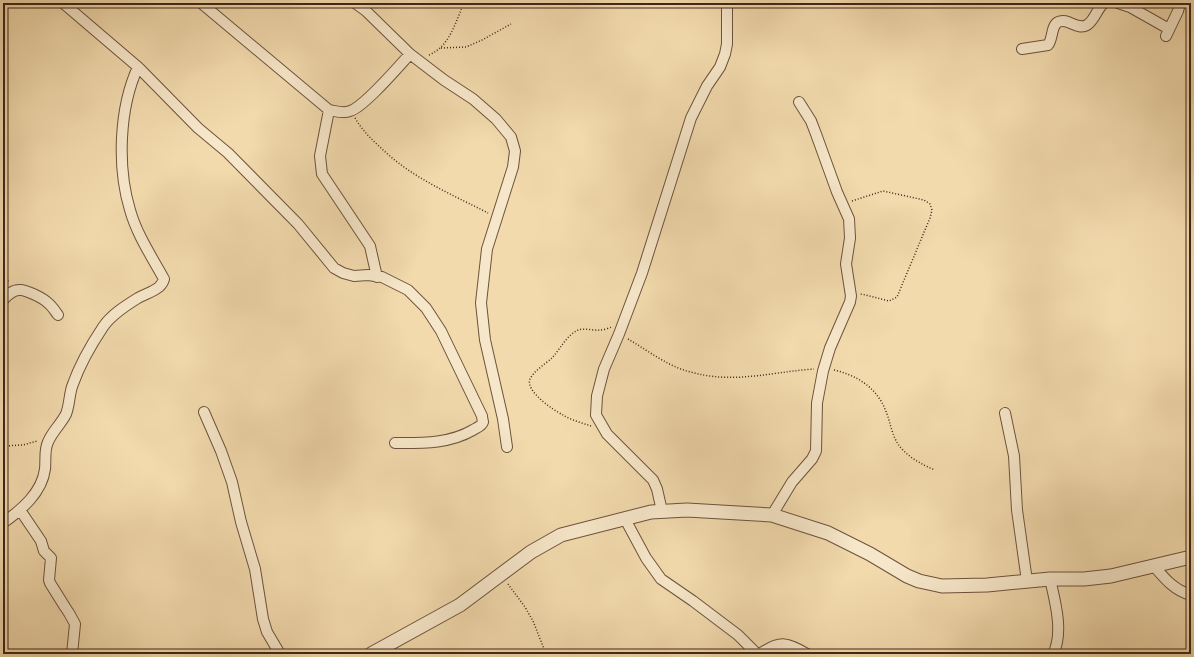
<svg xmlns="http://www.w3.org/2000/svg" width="1194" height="657" font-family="'EB Garamond',serif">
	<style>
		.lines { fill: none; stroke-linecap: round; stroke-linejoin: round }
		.minor-casing { stroke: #6c533c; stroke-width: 12 }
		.tertiary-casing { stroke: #6c533c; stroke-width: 15 }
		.path { stroke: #3f2617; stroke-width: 1.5; stroke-dasharray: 1 2; stroke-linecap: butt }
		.minor { stroke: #f7e7ca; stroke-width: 10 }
		.tertiary { stroke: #f7e7ca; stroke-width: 13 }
	</style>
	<rect width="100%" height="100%" fill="#f2daad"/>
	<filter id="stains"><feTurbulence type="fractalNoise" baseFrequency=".005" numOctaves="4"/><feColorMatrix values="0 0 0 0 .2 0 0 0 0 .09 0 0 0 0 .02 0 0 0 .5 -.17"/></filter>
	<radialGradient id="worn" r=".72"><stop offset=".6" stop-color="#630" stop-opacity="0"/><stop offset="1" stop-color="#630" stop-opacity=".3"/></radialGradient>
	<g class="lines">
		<g class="minor-casing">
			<path id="minor" d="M63,3L138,67L198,128L228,153L298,224L334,268L343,273L354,276L368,275L382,277L408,290L426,308L441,331L482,416C482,417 483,422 483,422C482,426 476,428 473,430C449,444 422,443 395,443
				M201,3L329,110C336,111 343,114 350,111C364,107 398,67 410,54
				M355,3L366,11L410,54L444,80L473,99L496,119L511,137L515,151L513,167L487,249L481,303L485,340L503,419L507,447
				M1118,3L1130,7L1169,29
				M1166,36L1178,11L1180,3
				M1022,49L1048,45C1053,39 1051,26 1058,22C1068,17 1077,31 1087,25C1095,20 1097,8 1104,3
				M329,110L320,156L322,174L370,246L377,277
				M3,300C8,295 12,290 19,290C25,289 43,298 48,303C52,306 55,311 58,315
				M204,412L221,451L232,482L241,522L255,569L263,619L267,632L280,654
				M1005,413L1014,456L1017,510L1027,581
				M20,510L41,541L44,551L51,558L49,580L50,583L65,607L69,613L75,624L72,654
				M662,511L657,489L653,480L607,434L596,415L597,396L604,369L619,334L642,273L691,118L707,86L720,67L725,54L727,44V3
				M772,515L792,482L812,459L816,451L817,403L823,371L830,348L850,302L851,296L846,264L850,238L849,219L837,192L816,134L811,121L799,102
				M625,519L646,558L661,579L693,601L738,635L757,654
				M3,523C21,510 42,493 45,469C46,460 44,450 48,442C52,432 61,424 66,414C70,404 69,393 73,384C80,364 91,345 103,327C111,315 125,306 138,298C145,294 153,292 159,287C162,284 163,283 164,279C152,257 137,235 130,210C117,167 119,108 138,67
				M1154,566C1165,579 1174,590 1191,595
				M1050,579C1055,601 1064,633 1053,654
				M760,654C780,640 786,642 807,654"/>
		</g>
		<g class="tertiary-casing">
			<path id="tertiary" d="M371,654L460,605L531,552L561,535L651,512L687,510L772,515L828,533L870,554L907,576L919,581L942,586L987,585L1050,579H1084L1111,576L1191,557"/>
		</g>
		<path class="path" d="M441,48L466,47L482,40L511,24
			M429,55C450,46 455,23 464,3
			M355,118C362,130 371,139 381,148C412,178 451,194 488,213
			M852,201L883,191L924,200L930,204L932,210L930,218L897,297L889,301L866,295L860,294
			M3,277L9,282
			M628,339C647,350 666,365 687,371C733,385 769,372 814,369
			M834,370C856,375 876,387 885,409C890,420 891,433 898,444C906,456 922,465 935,470
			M591,426C582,423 571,420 563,415C553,410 525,391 530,379C534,371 545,364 552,358C560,349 566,337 576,331C583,327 593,331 600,330C604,330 609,328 612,327
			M3,446L23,445L37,441
			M508,584L525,607L533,621L546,654"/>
		<use href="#minor" class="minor"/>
		<use href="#tertiary" class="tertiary"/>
	</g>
	<rect width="1194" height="657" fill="none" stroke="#f2daad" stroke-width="16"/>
	<rect x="4" y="4" width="1186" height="649" fill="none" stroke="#3f2617" stroke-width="2"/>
	<rect x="8" y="8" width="1178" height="641" fill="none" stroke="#3f2617"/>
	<rect width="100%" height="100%" filter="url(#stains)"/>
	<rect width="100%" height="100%" fill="url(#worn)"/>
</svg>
